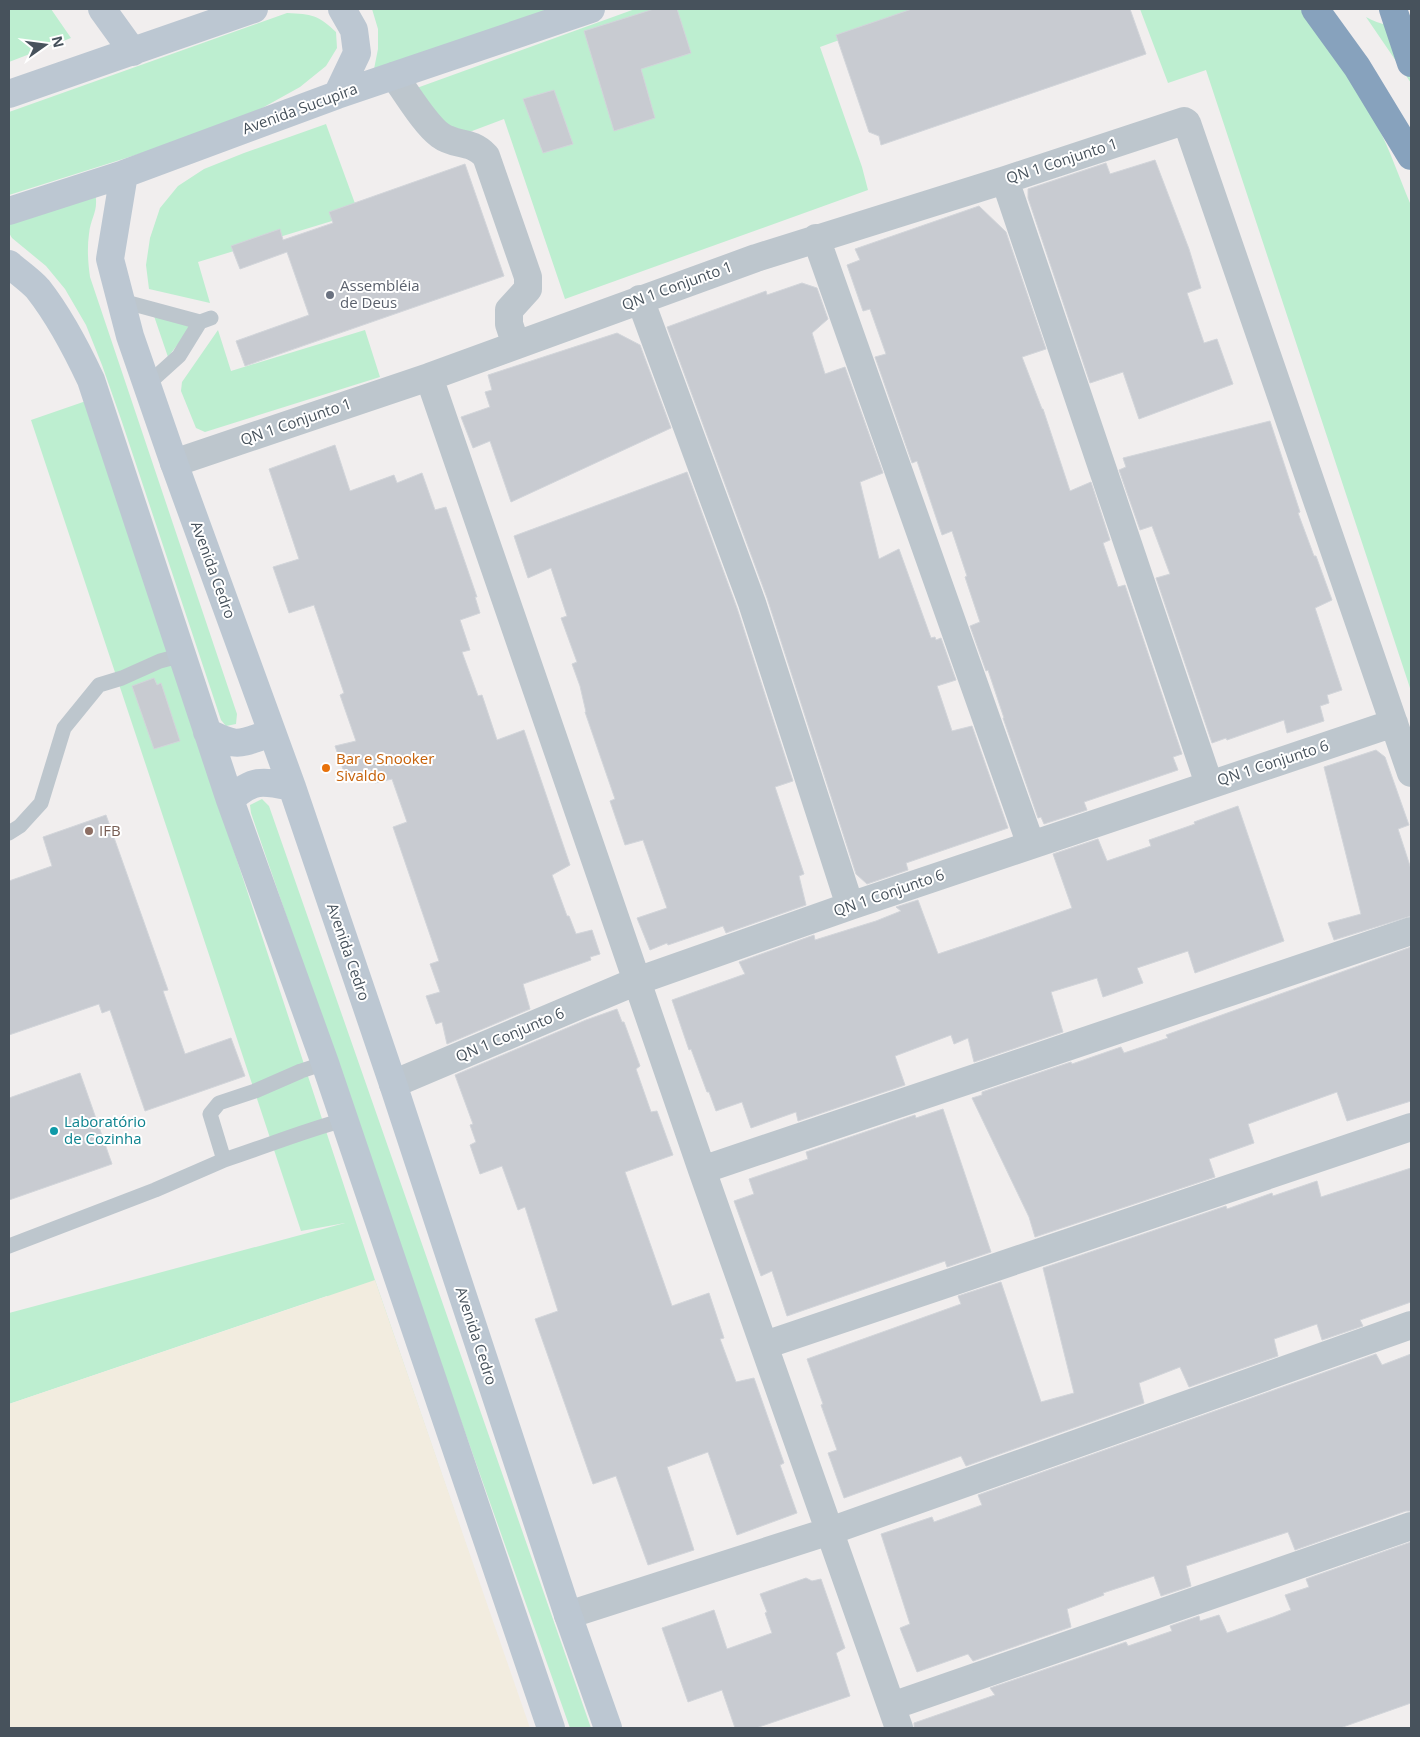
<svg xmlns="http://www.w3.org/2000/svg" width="1420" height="1737" font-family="'Open Sans',sans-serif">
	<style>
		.green { fill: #bdeed0 }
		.sand { fill: #f2ecdf }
		.building { fill: #c8cbd1; stroke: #d2d5da }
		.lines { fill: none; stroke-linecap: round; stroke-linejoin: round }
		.lane { stroke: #bdc6cd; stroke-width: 15 }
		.street { stroke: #bdc6cd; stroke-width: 28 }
		.secondary { stroke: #bcc7d2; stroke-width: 28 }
		.highway { stroke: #87a2bd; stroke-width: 28 }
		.worship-dot { fill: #6b7280; stroke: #fff; stroke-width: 2 }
		.food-dot { fill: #e8710a; stroke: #fff; stroke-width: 2 }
		.education-dot { fill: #8d6e63; stroke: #fff; stroke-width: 2 }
		.culture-dot { fill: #0f9aa8; stroke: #fff; stroke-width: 2 }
		.labels { text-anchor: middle; stroke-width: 4; stroke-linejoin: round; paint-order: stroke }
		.street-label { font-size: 15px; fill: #47525c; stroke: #fff }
		.worship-label { font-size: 15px; fill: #5b616d; stroke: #fff; text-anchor: start }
		.food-label { font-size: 15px; fill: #c56008; stroke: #fff; text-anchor: start }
		.education-label { font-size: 15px; fill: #785e54; stroke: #fff; text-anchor: start }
		.culture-label { font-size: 15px; fill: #0d838f; stroke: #fff; text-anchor: start }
	</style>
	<rect width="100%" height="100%" fill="#f1eeee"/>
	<path class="green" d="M9,9H51L71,38L9,62Z
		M372,9H555L373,74L378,49V29Z
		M635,9H925L820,47L862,167L868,190L565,299L504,119L435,145L414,89Z
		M1140,9H1300C1330,43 1356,84 1377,125C1390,150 1399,177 1410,203L1411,208V691L1206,70L1168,83Z
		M287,13C312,14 318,15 336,32L337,48L326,66L300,87L255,112L180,141L9,195V112Z
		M1366,17C1380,25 1395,27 1411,27V83Z
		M326,124L357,209L332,221L198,262L210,303L149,289L146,265L150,238L160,208L178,186L204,169L244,153Z
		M95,192C99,212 91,216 89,234C87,248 88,263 90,277L237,714L236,724L226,726L221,720L122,422L102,365L86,325L65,289L46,266L12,238L9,233V217Z
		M154,316L192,326L168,357Z
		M218,330L231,371L365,330L380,377L205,432L196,428L181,391L182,382Z
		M86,401L375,1280L529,1728L327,1296L9,1404V1313L345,1223L301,1231L31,420Z
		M262,799L269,806L591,1728H570L433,1342L251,813L250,805Z"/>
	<path class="sand" d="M375,1280L530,1728H9V1404Z"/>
	<path class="building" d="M654,9H677L691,53L641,69L655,118L614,131L584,31Z
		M912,9H1130L1146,54L881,145L879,136L869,132L836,35Z
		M554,90L573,144L543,153L523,99Z
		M1155,160L1189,249L1201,288L1187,293L1204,343L1217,339L1233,384L1139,419L1123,372L1090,383L1028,198V189L1106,163L1110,174Z
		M465,164L504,276L245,366L236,341L309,315L287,252L240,269L231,246L280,229L283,240L333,223L329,212Z
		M979,206L1006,232L1046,349L1022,357L1042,409H1043L1070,491L1091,482L1110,540L1103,543L1118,587L1125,585L1182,754L1173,757L1178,770L1084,802L1087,810L1044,824L1041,817L1038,818L1003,718H1004L988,670L986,671L970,626L980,622L965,577L967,576L952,531L942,535L917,461L912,463L875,357L886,354L870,309L863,311L847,265L860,260L855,249Z
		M802,283L817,288L828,319L812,333L825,374L845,367L883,473L860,482L879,559L899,549L931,638L935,637L936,640L941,638L956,680L937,686L952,731L972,726L1008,828L906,863L908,870L867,884L856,874L767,598L667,327L766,291L767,295Z
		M617,333L640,345L671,428L511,502L490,441L473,448L461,417L490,407L485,392L492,390L488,375Z
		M1270,421L1300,512L1298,513L1314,556H1316L1332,600L1315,608L1342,690L1327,695L1329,703L1320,706L1324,721L1287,733L1284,720L1227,740L1226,738L1212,743L1156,578L1170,574L1152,526L1140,530L1119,470L1126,467L1123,458Z
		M335,445L350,491L394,475L397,483L422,473L435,510L446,507L477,597H475L480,613L460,620L470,650L462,652L478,696L482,695L497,740L524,730L570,865L552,875L567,916H569L576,934L592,930L600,954L590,957L591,960L523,984L530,1009L447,1044L442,1022L436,1024L426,996L440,992L430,964L439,961L393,827L407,822L392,779L375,783L370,769L346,778L335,746L356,741L340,695L344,693L314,605L289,613L273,567L299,559L269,469Z
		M687,472L737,608L793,781L775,787L804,874L799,876L806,905L726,933L723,926L668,945L667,943L650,950L637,918L667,908L643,840L625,845L610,801L615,799L585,712H586L580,686L572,664L577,662L561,618L567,616L551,568L528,578L514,536Z
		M154,678L157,685L161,683L180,741L154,749L132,686Z
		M1376,750L1385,757L1409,825L1398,829L1411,869V916L1334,940L1328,923L1361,914L1324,767Z
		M1238,806L1284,941L1195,973L1188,951L1137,968L1143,983L1103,997L1097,978L1051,992L1063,1032L974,1062L968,1038L954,1044L951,1035L895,1056L905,1085L798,1121L796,1112L751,1128L742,1102L716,1111L709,1092H707L691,1049L689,1050L672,1000L745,974L739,962L814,935L815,940L876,921L901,911L896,907L918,900L938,954L983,939L1072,908L1053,854L1098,839L1107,861L1151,846L1149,840L1195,824L1194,822Z
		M106,815L168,990L163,991L185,1054L231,1038L245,1076L145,1111L110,1010L102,1013L99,1004L9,1035V881L52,866L43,837Z
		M1411,947V1101L1347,1121L1337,1092L1248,1124L1254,1143L1209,1159L1215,1177L1035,1237L1029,1217L972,1098L982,1095V1092L1071,1062L1072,1064L1121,1047L1124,1053L1168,1038L1166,1035Z
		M617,1009L622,1022H624L640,1066L636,1069L651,1112L657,1111L673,1155L625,1172L672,1306L709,1293L724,1338L720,1339L736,1382L754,1378L784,1463L780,1465L797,1513L737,1535L708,1452L667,1467L694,1550L648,1565L616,1476L593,1484L535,1319L558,1311L525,1207L518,1210L502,1166L480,1174L470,1145L476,1142L470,1125L473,1124L455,1075L586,1020Z
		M80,1073L112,1164L9,1200V1098Z
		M943,1109L991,1252L947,1267L945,1261L787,1316L772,1271L761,1276L734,1201L754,1194L749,1179L808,1159L806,1152L915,1115L916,1118Z
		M1411,1168V1302L1360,1320L1363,1326L1322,1340L1317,1324L1274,1339L1278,1356L1189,1387L1180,1367L1139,1383L1144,1403L966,1466L961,1456L844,1498L828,1453L837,1450L821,1405L823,1404L807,1359L961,1304L958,1296L1001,1282L1041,1402L1074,1393L1043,1268L1226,1206L1227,1209L1272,1193L1273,1196L1317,1181L1321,1197Z
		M1376,1354L1382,1365L1411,1354V1511H1406L1295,1550L1288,1532L1186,1566L1191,1586L1161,1596L1154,1576L1103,1593L1104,1595L1067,1609L1071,1627L973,1661L968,1654L917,1672L900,1628L910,1624L881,1534L932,1517L934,1522L982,1505L978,1495Z
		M1411,1542V1703L1340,1728H914V1723L995,1695L990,1688L1126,1642L1128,1646L1172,1631L1170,1626L1199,1616L1200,1621L1219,1615L1227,1633L1273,1617L1291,1610L1285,1595L1309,1587L1306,1579Z
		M806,1578L812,1581L821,1579L845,1648L836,1653L850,1696L756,1728H735L722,1690L688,1702L662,1628L714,1610L727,1649L772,1633L765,1613L767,1612L760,1594Z"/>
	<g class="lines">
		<path class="lane" d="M122,301L200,322L211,318
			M148,384L179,356L200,322
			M9,833L20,826L41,803L64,728L99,685L122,678L160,661L183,655
			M325,1063L301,1071L255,1091L219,1103L210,1114L224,1160C264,1147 303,1131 344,1120
			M9,1246L155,1190L224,1160"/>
		<path class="street" d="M394,76C407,93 424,123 440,135C456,147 470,139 486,156L528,277V289L509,310V324L516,345
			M1005,180L1209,784
			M816,238L1031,845
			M640,299L752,603L850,906
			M429,377L702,1170L899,1728
			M174,463L429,377L756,258L1005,180L1184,121L1187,123L1411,773
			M393,1084L637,981L850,906L1394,723
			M702,1170L1411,931
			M765,1345L1411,1127
			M568,1615L830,1531L1411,1325
			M892,1706L1411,1526"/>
		<path class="secondary" d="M102,9L133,52
			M9,94L254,9
			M337,95L357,53L354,30L342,9
			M124,174L110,259L130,336L174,463L292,787L393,1084L568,1615L608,1728
			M9,211L124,174L337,95L591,9
			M9,264C18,272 30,280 38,289C60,317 76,348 91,380L230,800L325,1063L551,1728
			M207,732C240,749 239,743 272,733
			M230,800C253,778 263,781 292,787"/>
		<path class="highway" d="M1315,9L1357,67L1411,156
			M1393,9L1411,63"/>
	</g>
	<circle class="worship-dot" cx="330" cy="295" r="5"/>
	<circle class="food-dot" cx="326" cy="768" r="5"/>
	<circle class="education-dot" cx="89" cy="831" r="5"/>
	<circle class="culture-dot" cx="54" cy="1131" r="5"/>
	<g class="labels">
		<g class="street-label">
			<text transform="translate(300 109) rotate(-20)" y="5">Avenida Sucupira</text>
			<text transform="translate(1062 161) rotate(-18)" y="5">QN 1 Conjunto 1</text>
			<text transform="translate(677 286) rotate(-20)" y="5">QN 1 Conjunto 1</text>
			<text transform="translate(296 422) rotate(-19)" y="5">QN 1 Conjunto 1</text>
			<text transform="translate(213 570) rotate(70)" y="5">Avenida Cedro</text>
			<text transform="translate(1273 763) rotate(-18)" y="5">QN 1 Conjunto 6</text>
			<text transform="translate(889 893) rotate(-19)" y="5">QN 1 Conjunto 6</text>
			<text transform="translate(348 952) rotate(71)" y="5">Avenida Cedro</text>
			<text transform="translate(510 1035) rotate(-23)" y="5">QN 1 Conjunto 6</text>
			<text transform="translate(476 1336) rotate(72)" y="5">Avenida Cedro</text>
		</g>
		<g class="worship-label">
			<text x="340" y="291">Assembléia<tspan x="340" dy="17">de Deus</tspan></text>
		</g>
		<g class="food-label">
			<text x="336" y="764">Bar e Snooker<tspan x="336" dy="17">Sivaldo</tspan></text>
		</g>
		<g class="education-label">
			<text x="99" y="836">IFB</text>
		</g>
		<g class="culture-label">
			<text x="64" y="1127">Laboratório<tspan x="64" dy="17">de Cozinha</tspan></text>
		</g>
	</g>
	<rect width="1420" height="1737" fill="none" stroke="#47525c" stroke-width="20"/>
	<g transform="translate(45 45) rotate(76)" stroke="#ffffff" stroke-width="4" paint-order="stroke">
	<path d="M0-4L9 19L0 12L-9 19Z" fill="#47525c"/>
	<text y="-8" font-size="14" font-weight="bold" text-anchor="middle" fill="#47525c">N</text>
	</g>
</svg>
